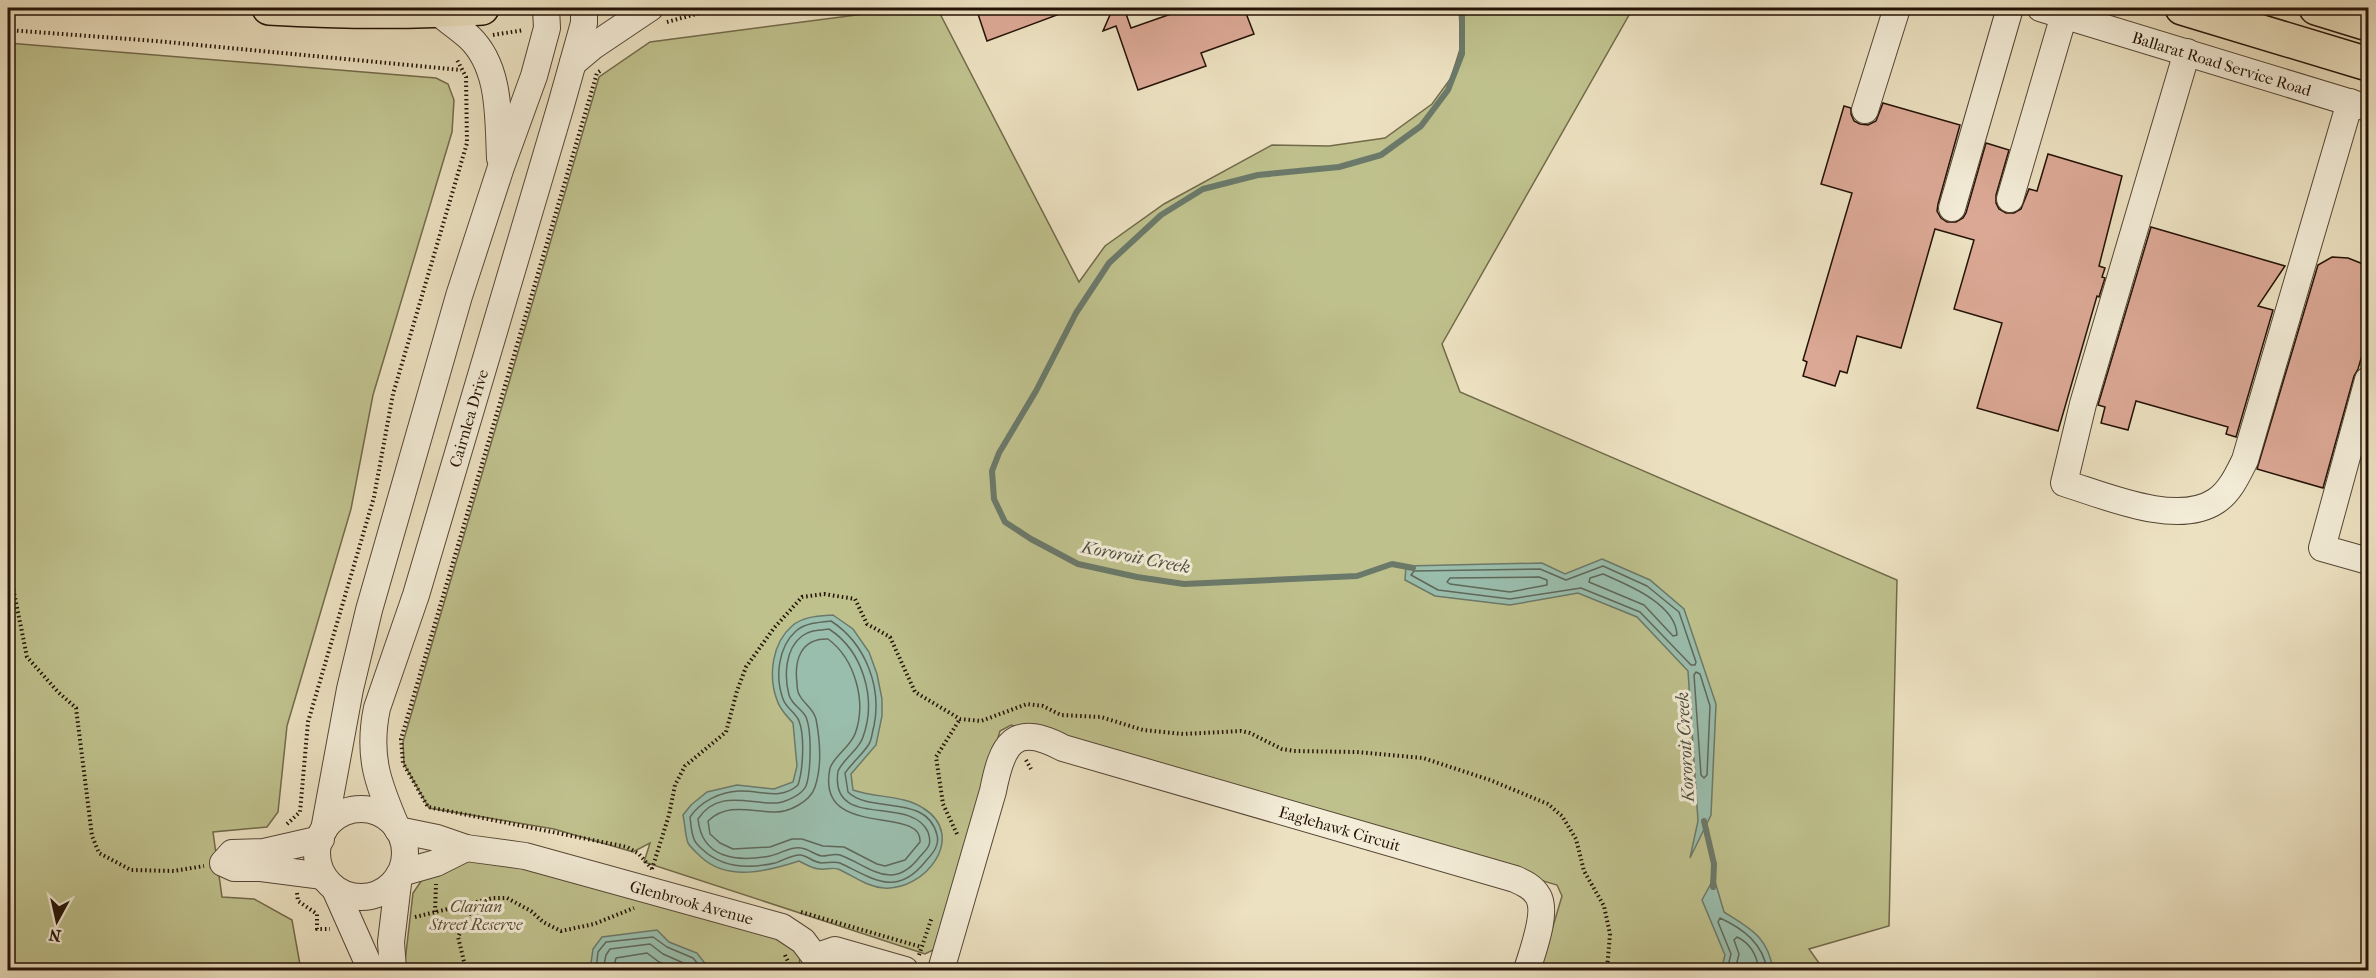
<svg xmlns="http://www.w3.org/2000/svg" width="2376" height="978" font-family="'IM FELL French Canon',serif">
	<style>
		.green { fill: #bfc18d; stroke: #726a4a; stroke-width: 1.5 }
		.water { fill: #9abead; stroke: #6b796a; stroke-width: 1.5 }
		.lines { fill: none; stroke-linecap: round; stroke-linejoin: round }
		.shore { stroke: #5f685a; stroke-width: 1.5 }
		.stream { stroke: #6b796a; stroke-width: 6 }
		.building { fill: #dba895; stroke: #241206; stroke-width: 1.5 }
		.minor-casing { stroke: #564635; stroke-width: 28 }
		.highway-casing { stroke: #241206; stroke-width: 36 }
		.path { stroke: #241206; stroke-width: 4; stroke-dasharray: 1.5 3; stroke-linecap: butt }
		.minor { stroke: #f3ecd7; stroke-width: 26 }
		.highway { stroke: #ece1c1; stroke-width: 33 }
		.labels { text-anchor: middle; stroke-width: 6; stroke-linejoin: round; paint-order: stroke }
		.street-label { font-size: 16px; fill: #241206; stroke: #f3ecd7 }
		.park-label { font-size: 16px; font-style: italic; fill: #5a4f35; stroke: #f3ecd7 }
		.water-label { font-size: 18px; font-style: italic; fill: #4d4e40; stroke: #f3ecd7 }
	</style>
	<rect width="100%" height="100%" fill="#ece1c1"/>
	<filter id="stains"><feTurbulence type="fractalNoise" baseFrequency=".00333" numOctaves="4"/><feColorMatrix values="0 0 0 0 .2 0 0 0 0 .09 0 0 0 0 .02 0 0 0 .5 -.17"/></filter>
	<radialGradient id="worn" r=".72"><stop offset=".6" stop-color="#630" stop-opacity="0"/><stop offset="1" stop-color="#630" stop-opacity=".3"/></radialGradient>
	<path class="green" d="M910,8H937L1079,282L1105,246L1164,204L1272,145L1329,146L1385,138L1432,104L1451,78L1461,46L1459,8H1633L1442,344L1460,392L1897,580L1889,926L1809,949L1824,970H1540L1562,896L1557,885L1011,725L1000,731L935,949L925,954L644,862L650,843L633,852L554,829L429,808L404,764L403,742L599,77L650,42Z
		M8,43L436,78L448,84L454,100L452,132L373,395L351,509L287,726L278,812L267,827L213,832L222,897L254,899L292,920L301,970H8Z
		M452,860L520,863L777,935L800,954L799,970H404L413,893L424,877Z"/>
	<path class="water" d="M1602,559L1650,580L1684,609L1716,704L1711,815L1690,858L1698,821L1688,671L1637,617L1578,593L1510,605L1435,596L1405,580L1406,566L1542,563L1565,574Z
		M833,615L853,629L869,652L877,674L882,699V716L876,745L851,774L853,790C875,798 904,795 923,808C968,836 925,891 884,888C867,887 854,876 838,869C832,867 826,870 820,869C813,869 805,864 799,861C768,871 728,882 701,857C697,853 691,848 688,843C685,835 685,824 683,815L691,805L707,792L737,785L774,789L793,782L797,766L793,723C787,716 780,710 777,700C768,676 772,643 792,626C803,616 820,616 833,615Z
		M1714,878L1724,912C1751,929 1768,937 1773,970H1721L1725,955L1702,900Z
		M657,930L669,942L697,953L710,970H590L593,949L602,937Z"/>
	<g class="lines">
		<path class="shore" d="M1603,566L1647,586L1679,612L1696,662L1695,665H1691L1640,612L1581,588L1510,599L1438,590L1411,575L1414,571L1540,569L1566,580Z
			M1603,574C1628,585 1676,604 1677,635L1673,636L1644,605L1589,582L1590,578Z
			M1539,577L1547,580V585L1510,592L1450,584L1447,582L1450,578Z
			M831,621C865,643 882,686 874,726C872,732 872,739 869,744C862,755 852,763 845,773L848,792C870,814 927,793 937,835C940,846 932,854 925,862C896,898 872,878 840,863C834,861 828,863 822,863C814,863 808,856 801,855C793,854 782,861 775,863C749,869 722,868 702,849C699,846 695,843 694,839C691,832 691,824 690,817C701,801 720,792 739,791C761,790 780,801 798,785C803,770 805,736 799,721C796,713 786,708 783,699C775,677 778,647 796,631C805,623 820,622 831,621Z
			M829,629C863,651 877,699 863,737C859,750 844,758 838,771C829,831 911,794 928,832C929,836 931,840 929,845C927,850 921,855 918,859C891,892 868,865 840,855C834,853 828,856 822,856C815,855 809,849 801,848C791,846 780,854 770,856C737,862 702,859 698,819C718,789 748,804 775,803C784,803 802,795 806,786C811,772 812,731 806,717C802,709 792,705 789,695C784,676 785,649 802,636C810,630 820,630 829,629Z
			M828,639C855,659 867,702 855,734C850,747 835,755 830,768C815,841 923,804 920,842L905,860L885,866L877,864L844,847L823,846L802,839H792L770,847L733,849L720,843L710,834L708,821C727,803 749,811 773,812C788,813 810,802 815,787C822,766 820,740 816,719C813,708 805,705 800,696C797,692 797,688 797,683C794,660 801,638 828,639Z
			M1696,672L1700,674L1710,706L1707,775L1704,778L1701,775L1694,675Z
			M596,970L598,952L606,942L653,937L667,947L693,958L703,970
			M603,970L606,955L610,949L650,944L663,954L688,965L693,970
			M613,970L616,958L647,953L659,962L678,970
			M1727,970L1731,954L1718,922L1720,918C1744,929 1763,944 1767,970
			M1735,970L1739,954L1734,940L1737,937C1750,943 1757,956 1759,970"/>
		<path class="stream" d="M1413,568L1392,564L1357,576L1184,584L1137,577L1078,564L1031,539L1005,522L994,499L992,471L999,453L1036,391L1076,313L1109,263L1161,215L1203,189L1258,175L1339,167L1381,155L1421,126L1448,90L1462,54V8
			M1704,821L1714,864L1713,887"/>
	</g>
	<path class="building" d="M976,8H1073V9L987,41Z
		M1113,8H1124L1131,28L1188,8H1244L1254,34L1201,53L1206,66L1138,90L1116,26L1103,31Z
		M1883,103L1960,125L1938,204L1937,211L1941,218L1947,222H1956L1963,218L1966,213L1986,143L2009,150L1996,195V203L1999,209L2006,213H2014L2021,209L2029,189L2037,191L2048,154L2122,176L2099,266L2105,268L2102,277L2105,278L2099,297L2097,296L2058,431L1977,408L2002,323L1954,309L1974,240L1935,229L1901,348L1857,336L1847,373L1840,371L1835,386L1803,376L1807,362L1803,360L1852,193L1821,184L1844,106L1851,108V114L1854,121L1860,124L1868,125L1876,121Z
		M2151,227L2285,266L2258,306L2273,310L2236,437L2226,434L2228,427L2136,401L2128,430L2101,423L2105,407L2098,405Z
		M2332,257L2348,258L2363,264L2368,269V335L2358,369L2354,376L2323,488L2257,469L2318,265Z"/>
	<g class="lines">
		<g class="minor-casing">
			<g id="minor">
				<path id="s1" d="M2040,8L2368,108"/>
				<path d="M436,11C447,20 459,28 469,37C501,67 498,118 500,158"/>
				<path d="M2187,52L2083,404L2064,483C2106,496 2177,527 2216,501C2230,492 2238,474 2245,460L2350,102"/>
				<path d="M573,63L592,47L650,8"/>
				<path d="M1865,110L1897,8"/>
				<path d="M2010,199L2064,15"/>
				<path d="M1952,208L2010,8"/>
				<path d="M2368,380L2322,548L2368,561"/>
				<circle cx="361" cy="853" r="44"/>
				<path id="s2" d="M397,828C378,784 367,756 377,708L416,595L561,105L584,23V8"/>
				<path d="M324,830L350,689L369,610L459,296L501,167L534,76L547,28L546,8"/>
				<path id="s3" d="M398,830L437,838L466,848L525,856L782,927L803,941L815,957L835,950L905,970"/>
				<path d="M321,839L264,852L232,853L223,863L234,868H261L323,876"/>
				<path d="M401,873L436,863L466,848"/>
				<path d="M335,889L371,970"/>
				<path d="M393,970L391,942L399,875"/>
				<path id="s4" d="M941,970L993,791C1002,745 1013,721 1063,748L1515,879C1524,883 1533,887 1538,896C1548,912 1532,953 1527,970"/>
			</g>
		</g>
		<g class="highway-casing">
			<path id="highway" d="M269,8C340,12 411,13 482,8
				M2182,8L2368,64
				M2316,8L2368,24"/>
		</g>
		<path class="path" d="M667,22L718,8
			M8,30L156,41L461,70
			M493,35L524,30
			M600,71L597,73L401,739L403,763L428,807L627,847L639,854L652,869
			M8,563L27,657L58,692L76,708L92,836L99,853L131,870L174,871L204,866
			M1026,760L1031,769
			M287,824L300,812L308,722L374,497L393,394L467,143L466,77L456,58
			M957,834L943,804L936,757L960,719
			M652,869L669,815L675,785L685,766L726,732L737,691L746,667L774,628L802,597L824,594L855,599L867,624L890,637L915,692L960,719L981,721L1027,704L1043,706L1061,715L1101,717L1143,730L1183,734L1241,731L1250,733L1282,749L1294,751L1357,752L1423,758L1490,780L1548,804L1562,816L1576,839L1584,871L1604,906L1610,934L1607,970
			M297,893L298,901L317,914V929H330
			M435,912L436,884
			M801,912L921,947
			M415,917L493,898H507L531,911L543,922L561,931L594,924L634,908
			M785,955L791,968L789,970
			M919,955L932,917
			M466,970L458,937L470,913L490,900"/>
		<use href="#minor" class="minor"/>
		<use href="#highway" class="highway"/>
	</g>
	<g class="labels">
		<g class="street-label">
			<text dy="6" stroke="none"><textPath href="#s1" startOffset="190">Ballarat Road Service Road</textPath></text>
			<text dy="6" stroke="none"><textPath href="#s2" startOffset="428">Cairnlea Drive</textPath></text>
			<text dy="6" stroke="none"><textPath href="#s4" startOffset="582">Eaglehawk Circuit</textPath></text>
			<text dy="6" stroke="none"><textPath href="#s3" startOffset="303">Glenbrook Avenue</textPath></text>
		</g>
		<g class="park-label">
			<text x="476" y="912">Clarian<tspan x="476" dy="18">Street Reserve</tspan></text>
		</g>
		<g class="water-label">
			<text transform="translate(1136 557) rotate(11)" y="6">Kororoit Creek</text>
			<text transform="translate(1685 747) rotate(-93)" y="6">Kororoit Creek</text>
		</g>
	</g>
	<rect width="2376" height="978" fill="none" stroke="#ece1c1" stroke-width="30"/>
	<rect x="9" y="9" width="2358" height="960" fill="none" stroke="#241206" stroke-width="3"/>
	<rect x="15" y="15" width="2346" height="948" fill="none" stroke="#241206" stroke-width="1.5"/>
	<g transform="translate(57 921) rotate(188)" stroke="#f3ecd7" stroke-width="4.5" paint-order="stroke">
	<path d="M0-4.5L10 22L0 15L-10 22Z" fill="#241206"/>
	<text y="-9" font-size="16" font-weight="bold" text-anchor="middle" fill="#241206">N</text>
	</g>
	<rect width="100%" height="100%" filter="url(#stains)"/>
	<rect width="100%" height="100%" fill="url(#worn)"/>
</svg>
